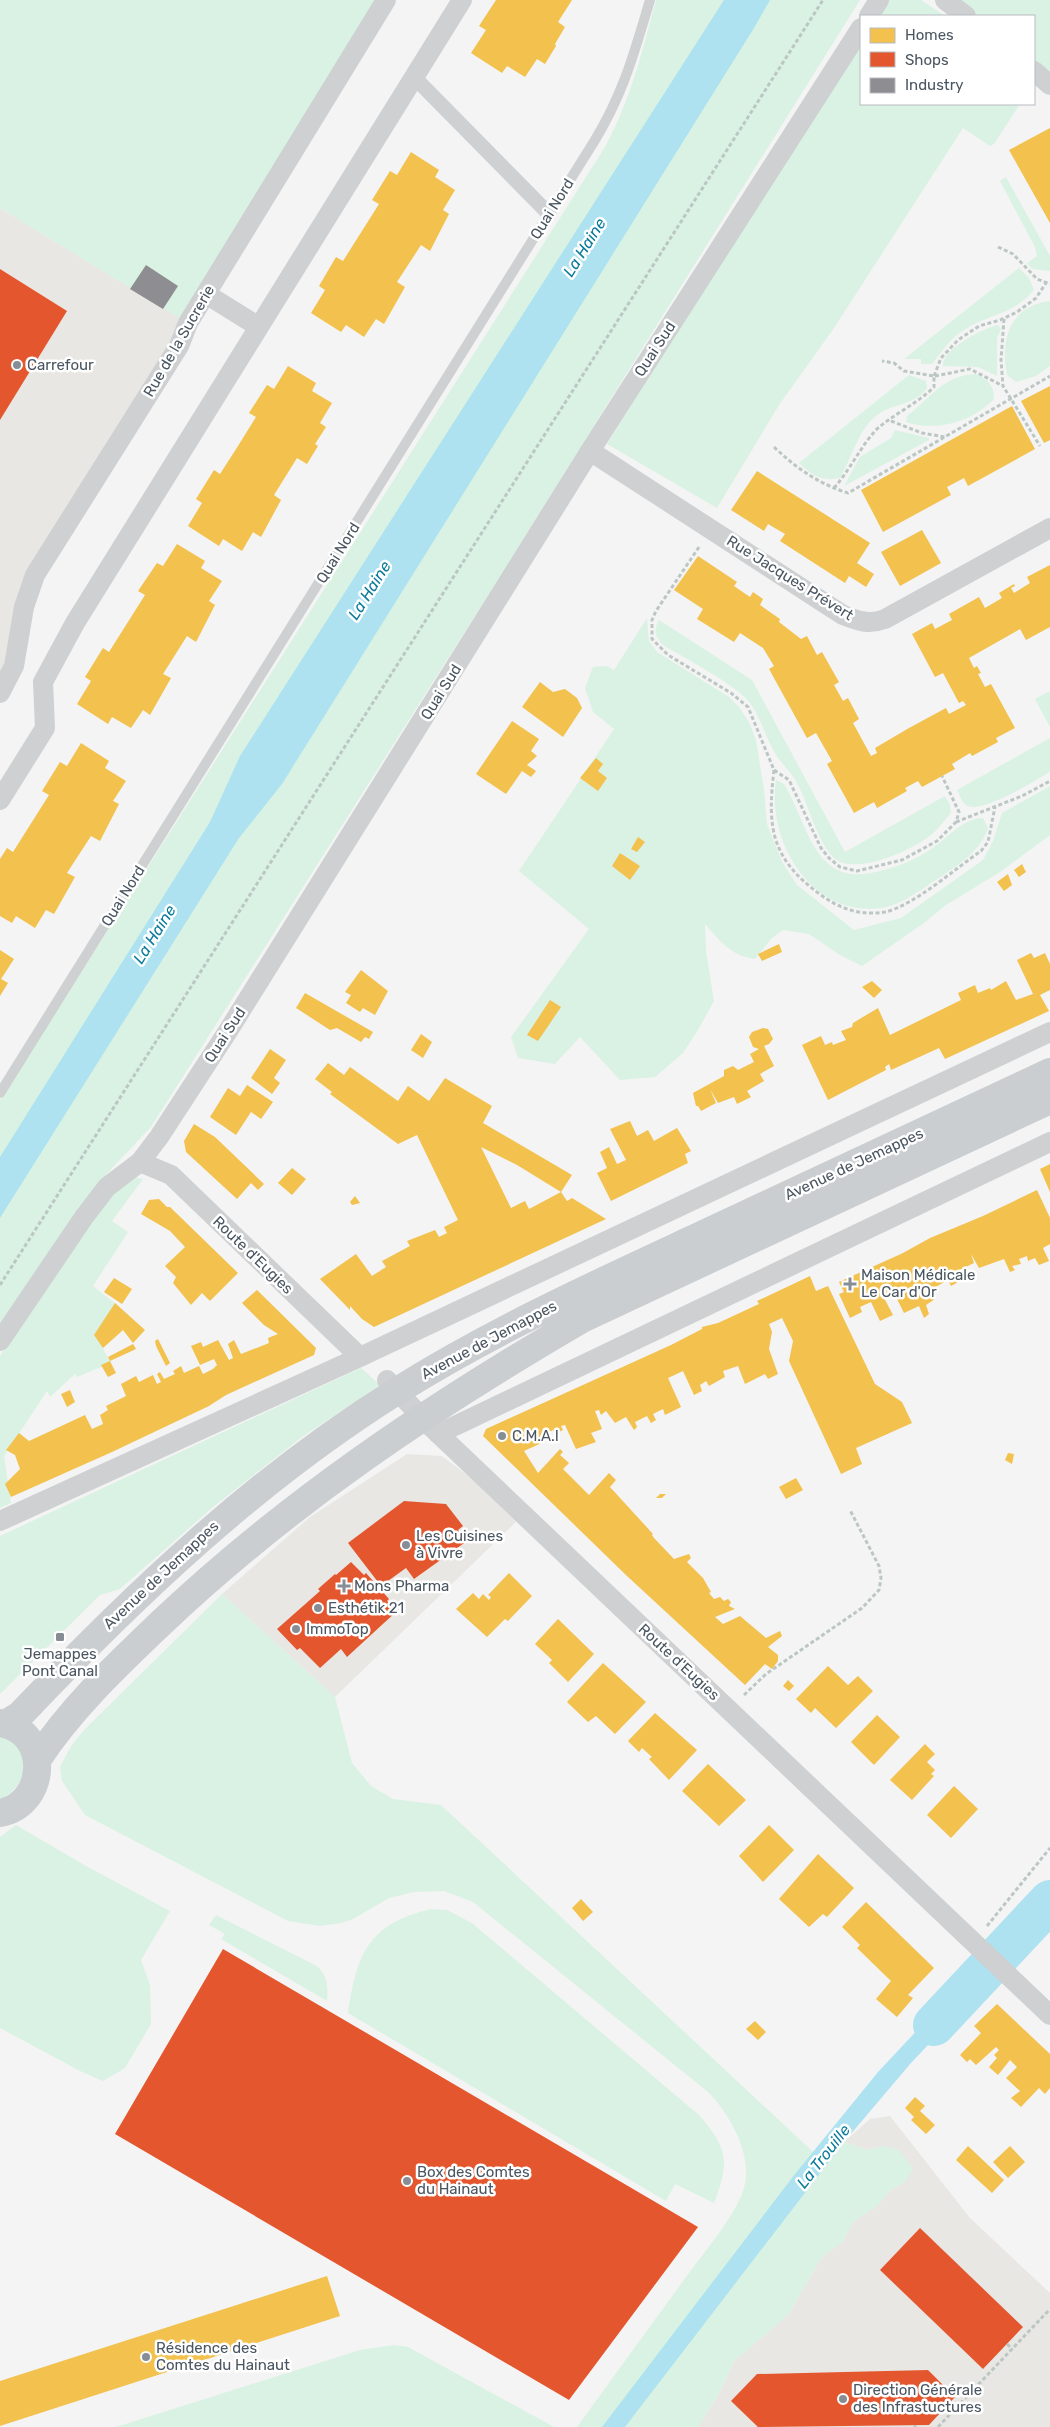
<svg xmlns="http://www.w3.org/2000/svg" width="1050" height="2427" font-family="Rubik,sans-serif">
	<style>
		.commercial { fill: #e8e7e3 }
		.green { fill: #d9f2e3 }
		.water { fill: #aee2f0 }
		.homes { fill: #f2c14e }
		.shops { fill: #e4572e }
		.industry { fill: #8d8d92 }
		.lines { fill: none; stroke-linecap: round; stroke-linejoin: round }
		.river { stroke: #aee2f0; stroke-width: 42 }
		.path { stroke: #bcc7c4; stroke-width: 3; stroke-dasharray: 4 2.5; stroke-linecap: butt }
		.service { stroke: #ced0d2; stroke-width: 10 }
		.pedestrian { stroke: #ced0d2; stroke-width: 15 }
		.minor { stroke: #ced0d2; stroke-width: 20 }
		.primary { stroke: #caced1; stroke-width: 28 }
		.poi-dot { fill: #868d94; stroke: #fff; stroke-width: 2 }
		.labels { text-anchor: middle; stroke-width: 5; stroke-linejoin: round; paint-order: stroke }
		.street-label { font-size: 15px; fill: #4a5661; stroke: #fff }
		.poi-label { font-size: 15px; fill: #4a5661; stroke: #fff; text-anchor: start }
		.water-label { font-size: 16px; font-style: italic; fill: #0c7c9b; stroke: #fff }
	</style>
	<rect width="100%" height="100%" fill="#f4f4f4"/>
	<path class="commercial" d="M0,208L188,323L35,575L0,693Z
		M407,1454L442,1456L478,1483L516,1522L335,1697L222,1594L310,1517Z
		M890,2116L970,2218L1050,2293V2427H698L719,2394L734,2361L788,2315L821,2258L842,2242L854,2221L876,2207L889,2191L905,2182L884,2146L867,2150L844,2142L870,2119Z"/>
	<path class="green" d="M0,0H375L181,319L0,208Z
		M656,0H860L495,584L151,1127L101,1180L78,1208L0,1327V1100L605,147C631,99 642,52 656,0Z
		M889,0H921L945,16H878Z
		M945,0H1050V85L1034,71V16H966Z
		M861,42V104H1020L994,144L990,146L963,128L834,328L779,405L717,508L607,444L765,191Z
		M1006,177L1050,256V271L1032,269L1027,263L1037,256L1035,247L1000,181Z
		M1019,268L1029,278L1034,290C1013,316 985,314 961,332C949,340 941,353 932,364H921V359H904Z
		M1050,301V366L1036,376L1016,382L1007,375C1000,339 1010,306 1050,301Z
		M998,325L1001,329L997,338V376L978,367L943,366C941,350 983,328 998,325Z
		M976,374C988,380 994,385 994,399C972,422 937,432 906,422L907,416C932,397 942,376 976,374Z
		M909,375L926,381L927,388C915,405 896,403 880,413C859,426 852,458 840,478C823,482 811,475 799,463Z
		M895,430L929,438V440L844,486L860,457L891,438Z
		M647,618L649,641L657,652L729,697L739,707L750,724L756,740L764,790L767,824L782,862L797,885L854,930L901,918L983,860L993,841L1002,813L1050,786V835L1000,872L946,905L924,923L862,966L840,955L809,934L783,930L771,939L755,959C731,956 720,941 705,924L706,951L714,1001L698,1030L683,1053L655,1077L620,1080L580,1037L555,1064L518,1058L511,1037L589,929L519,871L614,729L593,712L585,688L593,667L607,666L614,670Z
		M659,620L752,680L845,852L945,796L950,805L951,813C943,822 937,831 927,838C909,851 851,878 832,856C815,836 809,805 796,781C790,770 779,762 774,751C765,736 761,718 750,703C738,686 683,657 663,645C655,636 653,630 659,620Z
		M1050,691V727L1035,699Z
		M1050,738V771L1048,773C1033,782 983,813 968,806C962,804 960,795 957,790Z
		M776,780L784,784C808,823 813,884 871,873C893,869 916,860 934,847C950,836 962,819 983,818L988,828C982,849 960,864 942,876C924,887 903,905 881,908C812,918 766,841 776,780Z
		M133,1177L143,1179L112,1221L128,1232L93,1286L117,1305L95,1334L111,1363L77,1377L75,1374L50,1397L47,1391L4,1456L11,1503L0,1508V1356L88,1219L111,1190Z
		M361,1368L380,1385L302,1437L213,1507L120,1589L100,1595L0,1694V1536Z
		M222,1594L335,1697L352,1763L371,1786L393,1799L441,1805L826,2164L844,2142L867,2150L884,2146L899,2150L913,2169L905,2182L889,2191L876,2207L854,2221L842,2242L821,2258L788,2315L734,2361L719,2394L698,2427H577C614,2376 651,2325 689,2273C706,2250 734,2217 743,2191C755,2158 730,2114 708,2092L473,1902L444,1891L414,1892L389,1898L353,1919L341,1923L320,1926L288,1921L85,1815L62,1781L60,1767L71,1746L84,1730Z
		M0,1734C34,1752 31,1782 0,1800Z
		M16,1825L86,1866L170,1911L141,1960L150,1985L151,2024L125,2068L103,2081L80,2071L0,2028V1837Z
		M431,1909L447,1910L472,1923L699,2115C728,2148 730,2162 714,2203L675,2184L666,2201L348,2013C357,1954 368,1924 431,1909Z
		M216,1915L317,1966C328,1977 328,1986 327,2001L221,1939L225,1934L209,1925Z
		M394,2345L408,2347L554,2427H116L360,2350Z"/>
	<path class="water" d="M724,0H770L754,28L282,784L239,838L0,1218V1157L210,822L240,756Z
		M1050,1886V1916L1022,1947L1009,1932Z
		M968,1976L981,1989L911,2063L844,2142L625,2427H602L795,2174L878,2072Z"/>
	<path class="homes" d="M496,0H572L558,22L565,27L555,44L556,46L545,64L537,59L525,77L507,66L502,73L471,53L486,30L479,26Z
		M1050,128V223L1009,150Z
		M411,152L439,170L435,177L455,190L443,210L449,214L430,251L421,245L397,282L405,287L384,324L376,319L364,337L346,325L341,332L311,313L325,290L319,286L336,257L343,261L379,204L372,200L390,171L397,175Z
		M288,366L316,383L312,391L332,403L320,423L326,427L315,444L318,446L307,464L297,458L274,495L281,500L261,537L253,532L242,551L223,539L219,546L188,526L202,503L196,499L214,470L220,474L238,446L256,417L249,413L267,385L274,389Z
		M1050,386V440L1044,443L1021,401Z
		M1012,406L1035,449L968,486L964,478L947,487L951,495L883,532L861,490Z
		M757,471L870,543L857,563L874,574L866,587L849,576L845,583L780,541L785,534L768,524L764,531L731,510Z
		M922,530L941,563L900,586L881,552Z
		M177,544L205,561L201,568L222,581L209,601L215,605L196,642L187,636L163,674L171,678L150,715L143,710L131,728L112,717L108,724L77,704L91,681L85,677L103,648L109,652L145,595L138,591L157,563L163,566Z
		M698,556L737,582L734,586L750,597L753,592L763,599L760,605L780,619L779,622L801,639L807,636L817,655L822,652L839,682L834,685L843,701L848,698L859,719L853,723L871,756L877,753L875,748L909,728L946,708L949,714L966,705L963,701L959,703L943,673L935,677L912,634L932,623L935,629L952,620L949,614L979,597L985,608L1002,598L999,593L1014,584L1015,586L1011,588L1014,593L1030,583L1027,577L1050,565V627L1026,640L1020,629L969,658L974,668L977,666L981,673L978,674L985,687L991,684L1015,728L996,738L998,742L972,756L970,753L952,764L955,769L922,787L918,781L905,788L907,791L877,808L874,802L854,813L827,764L832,761L816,733L807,738L769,669L774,666L763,648L740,633L734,642L697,619L703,609L674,590Z
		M540,682L553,692L565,689L577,698L582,708L563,737L522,707Z
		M512,721L539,739L531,751L537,756L527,765L536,771L531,777L522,771L506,794L476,774Z
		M81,743L109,761L105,768L126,781L113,801L119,804L100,841L91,836L67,873L75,877L54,914L46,910L35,928L16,916L12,923L0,916V859L7,848L13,852L49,795L42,791L60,762L67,766Z
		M596,758L603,764L598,771L607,778L598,791L580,778Z
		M638,837L645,842L637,852L631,849Z
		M620,853L640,866L630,880L612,866Z
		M1022,864L1026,872L1019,877L1014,870Z
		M1008,874L1012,885L1004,891L997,882Z
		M779,944L782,952L762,961L758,954Z
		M0,950L14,959L1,979L8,983L0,996Z
		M1031,953L1034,958L1045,953L1050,964V990L1040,995L1049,1011L945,1059L939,1048L891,1070L889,1064L885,1067L886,1070L828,1100L802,1045L821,1036L825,1045L832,1042L833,1045L846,1040L841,1031L852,1027L853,1023L878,1008L890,1035L961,1000L958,993L975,985L978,993L990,988L991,990L1006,981L1016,1000L1033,994L1017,960Z
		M361,970L388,991L375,1015L363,1008L360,1012L346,1003L351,995L345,992Z
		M872,981L882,990L874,998L862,987Z
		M305,993L373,1032L369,1039L365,1037L361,1042L337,1028L330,1030L296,1008Z
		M550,1000L561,1007L538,1041L527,1035Z
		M763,1028L768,1029L773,1039L769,1044L764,1046L774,1066L760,1074L764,1081L747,1091L751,1097L737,1104L734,1097L718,1103L710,1089L716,1103L701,1111L698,1106H696L693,1093L724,1076V1070L733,1066L738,1070L754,1062L750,1054L759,1049L753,1047L749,1037L752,1032Z
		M421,1034L432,1042L423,1058L411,1050Z
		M270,1049L286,1060L274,1078L280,1083L272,1094L251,1078Z
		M328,1063L344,1075L350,1067L398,1101L408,1086L429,1101L445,1078L492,1106L483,1123L572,1175L561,1192L517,1165L481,1147L511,1208L525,1201L529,1209L561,1192L567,1201L572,1198L606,1219L374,1327L362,1319L350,1306V1310L320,1279L356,1254L372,1276L386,1267L382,1261L410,1246L407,1241L435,1230L439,1237L447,1233L444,1227L458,1220L417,1135L398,1144L330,1094L332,1092L315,1079Z
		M247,1085L273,1102L261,1119L251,1112L236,1135L210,1117L228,1088L240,1096Z
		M630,1121L637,1136L648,1130L654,1141L677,1128L691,1151L685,1154L688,1163L611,1201L597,1173L607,1168L600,1152L609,1147L617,1164L626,1160L610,1129Z
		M194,1124L215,1137L264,1184L258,1190L251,1183L237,1199L186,1152L184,1141Z
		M1050,1164V1192L1040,1169Z
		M292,1168L306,1179L292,1195L278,1183Z
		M1037,1190L1050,1218V1244L1043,1248L1049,1261L1039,1265L1035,1258L1028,1261L1027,1256L1019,1259L1021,1264L1012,1266L1015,1270L1010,1272L1004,1259L979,1268L971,1254L974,1263L957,1271L960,1281L951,1286L948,1280L932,1289L935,1299L926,1305L929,1314L924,1318L919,1306L904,1313L893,1291L883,1296L893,1315L880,1321L871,1302L860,1307L862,1312L850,1318L839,1294L844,1292L839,1282L903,1253L930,1238L983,1216Z
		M355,1196L360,1203L352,1205L350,1202Z
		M159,1199L167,1207H170L238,1273L210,1301L202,1293L191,1305L173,1283L176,1277L165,1266L185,1247L170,1231L141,1214L149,1200Z
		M810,1276L816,1291L828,1286L875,1384L902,1402L912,1423L856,1448L862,1464L841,1474L789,1361L793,1341L782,1318L769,1324L772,1332L769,1349L778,1374L768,1379L765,1374L745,1384L738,1366L723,1371L725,1377L709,1386L706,1381L700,1385L702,1391L694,1395L683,1371L668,1378L681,1407L665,1415L663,1409L653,1414L656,1420L651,1423L647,1416L635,1422L637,1427L634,1430L626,1417L615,1423L606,1411L601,1415L599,1410L595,1411L602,1429L591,1433L596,1442L576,1449L565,1425L561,1426L563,1430L555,1434L553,1430L543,1435L546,1441L524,1451L538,1473L560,1449L563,1452L560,1455L569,1463L563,1469L589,1495L609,1473L616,1480L610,1487L653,1534L652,1535L654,1538L674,1559L689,1554L691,1558L687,1562L703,1578L711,1592L709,1593L714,1599L720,1597L724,1601L728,1599L731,1602L729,1606L735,1609L715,1617L723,1624L740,1616L766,1638L780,1631L782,1636L768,1647L778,1655V1661L772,1669L765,1664L745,1685L627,1576L483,1436L486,1429L671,1345L702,1329V1327L718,1323L759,1304L757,1301Z
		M114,1278L132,1289L122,1304L104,1292Z
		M257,1290L316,1348L314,1355L226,1395L209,1406L112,1452L11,1497L5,1484L20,1469L15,1455L6,1450L19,1433L29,1441L85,1415L92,1429L103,1424L100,1415L108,1410L106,1406L126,1396L121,1384L136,1376L139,1382L153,1375L157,1384L161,1382L157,1374L160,1372L164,1379L175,1374L173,1371L181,1366L184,1373L199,1366L203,1374L213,1369L217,1365L214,1359L200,1365L191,1346L201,1342L203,1347L218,1340L229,1360L233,1358L228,1344L234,1340L241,1354L269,1343L268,1338L278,1334L264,1325L242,1303Z
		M115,1303L145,1330L133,1343L123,1330L103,1348L94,1335Z
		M158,1339L170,1363L166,1366L156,1346L155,1341Z
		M133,1344L136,1349L110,1361L108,1357Z
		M110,1361L116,1373L108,1377L101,1365Z
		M70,1390L75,1402L67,1407L61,1394Z
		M1008,1453L1014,1454L1012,1464L1005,1460Z
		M796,1478L803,1490L786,1499L779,1487Z
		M660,1494H666L662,1498H656Z
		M509,1573L532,1596L508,1621L505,1619L487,1637L456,1609L473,1593L479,1599L483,1594L489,1600L491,1597L488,1595Z
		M558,1619L594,1654L568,1682L549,1663L552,1660L535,1644Z
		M603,1663L646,1702L615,1734L596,1716L588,1722L567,1702Z
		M828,1666L848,1685L858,1676L873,1691L836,1728L815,1708L811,1713L796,1699Z
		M788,1680L794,1686L789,1691L783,1686Z
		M655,1713L697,1750L669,1780L649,1759L652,1757L642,1748L639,1752L628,1741Z
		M877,1715L900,1737L874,1765L851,1742Z
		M925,1744L935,1754L927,1762L935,1770L931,1774L934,1776L912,1800L890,1780Z
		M708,1764L746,1800L719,1826L682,1791Z
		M954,1786L978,1809L951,1838L927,1815Z
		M769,1825L794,1850L763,1882L739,1856Z
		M818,1854L854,1888L827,1917L823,1914L809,1927L779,1899Z
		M581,1899L593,1912L583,1921L572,1908Z
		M866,1902L934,1968L908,1995L913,1998L897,2017L876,1999L891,1981L857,1948L860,1945L842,1927Z
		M997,2004L1050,2054V2088L1045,2094L1039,2088L1021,2107L1011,2098L1020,2091L1006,2078L1017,2067L1010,2060L998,2075L989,2067L997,2058L994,2055L999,2050L996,2047L976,2065L970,2059L967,2062L960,2055L981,2033L974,2026Z
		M755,2021L766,2032L758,2040L746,2029Z
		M915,2097L925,2106L920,2111L935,2125L926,2134L911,2120L914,2117L905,2108Z
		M968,2146L1004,2180L992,2193L956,2160Z
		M1010,2146L1025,2162L1008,2178L993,2162Z
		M327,2276L340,2316L0,2426V2381Z"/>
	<path class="shops" d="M0,269L67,311L0,420Z
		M404,1501L446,1504L463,1526L458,1530L467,1541L414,1579L406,1568L381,1586L348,1543Z
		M351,1562L364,1575L366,1573L389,1599L387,1601L397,1611L347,1657L341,1649L320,1668L300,1648L297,1650L277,1629L320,1591L318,1589L335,1574L336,1575Z
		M223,1949L698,2227L569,2400L115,2134Z
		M920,2228L1023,2327L983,2369L880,2270Z
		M928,2370L955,2397L929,2425L758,2427L731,2401L757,2374Z"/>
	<path class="industry" d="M146,265L178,286L163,309L130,289Z"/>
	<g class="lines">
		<path class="river" d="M934,2025L1050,1901"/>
		<path class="path" d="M998,247L1013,254L1037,279L1050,284
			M1004,319L1001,360L1003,386L1040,446
			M934,376L941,358L958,340L979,326L1000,320L1017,312L1036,298L1046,283
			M935,376L970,369L1003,386
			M891,421L922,433L945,437
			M774,447C796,468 819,484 848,493L1050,376
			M834,488C849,471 860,448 875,431C890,416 917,404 934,387V376L904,371L894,363L882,361
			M699,547L656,611L652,620V639L668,655L731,693L748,707L774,770L789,780L821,848L829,858L840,867L857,871L902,860L937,841L956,822L959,812L942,776
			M774,770C767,828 771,859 821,895C840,909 861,916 885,912C913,906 956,868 981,851L988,842L995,807
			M956,822L1022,796L1050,781
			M0,1285L823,0
			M744,1695L766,1674L862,1608L879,1590L881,1578L879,1566L850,1510
			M987,1926L1050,1848
			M1007,2344L1012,2349
			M915,2425V2427
			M938,2427L1050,2309"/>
		<path class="service" d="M0,1093L595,140C624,92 634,53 650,0"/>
		<path class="pedestrian" d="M414,77L549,214"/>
		<path class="minor" d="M945,0L966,16
			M869,16L879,0
			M1034,71L1050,85
			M206,294L259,327
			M590,451L843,615C858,621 869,625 885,619L1050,528
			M0,693L14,666L24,607L35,575L179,346L188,323L386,0
			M0,800L45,728L43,682L75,623L462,0
			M140,1162L171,1175L360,1357
			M0,1341L84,1217L107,1187L140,1162L159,1137L228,1031L590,451L861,28
			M387,1380L426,1422L1050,2015
			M438,1434L1050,1142
			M0,1521L360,1357L1050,1032"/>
		<path class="primary" d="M0,1723C51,1731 48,1804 0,1813
			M5,1724L20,1715C135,1594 255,1480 397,1391C491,1332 592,1286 693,1239C812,1184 931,1128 1050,1072
			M37,1760C71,1708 117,1665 161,1623C290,1501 431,1407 584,1318L1050,1100"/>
	</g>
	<g class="poi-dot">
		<circle cx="17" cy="365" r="5"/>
		<path d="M847.5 1276.5h5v5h5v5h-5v5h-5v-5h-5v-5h5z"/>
		<circle cx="502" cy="1436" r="5"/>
		<circle cx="406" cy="1545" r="5"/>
		<path d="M341.5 1578.5h5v5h5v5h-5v5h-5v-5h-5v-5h5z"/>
		<circle cx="318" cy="1608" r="5"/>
		<circle cx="296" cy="1629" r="5"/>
		<rect x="55" y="1632" width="10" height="10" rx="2.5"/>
		<circle cx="407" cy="2181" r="5"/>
		<circle cx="146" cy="2357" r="5"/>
		<circle cx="843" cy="2399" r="5"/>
	</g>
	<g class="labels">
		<g class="street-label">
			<text transform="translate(552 209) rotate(-58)" y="5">Quai Nord</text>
			<text transform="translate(179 341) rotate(-60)" y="5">Rue de la Sucrerie</text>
			<text transform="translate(655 349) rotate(-57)" y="5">Quai Sud</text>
			<text transform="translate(338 553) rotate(-58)" y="5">Quai Nord</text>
			<text transform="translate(790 578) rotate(32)" y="5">Rue Jacques Prévert</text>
			<text transform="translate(441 692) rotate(-58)" y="5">Quai Sud</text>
			<text transform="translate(123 896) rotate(-58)" y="5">Quai Nord</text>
			<text transform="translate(225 1035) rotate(-57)" y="5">Quai Sud</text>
			<text transform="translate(854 1164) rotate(-25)" y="5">Avenue de Jemappes</text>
			<text transform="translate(253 1255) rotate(44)" y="5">Route d'Eugies</text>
			<text transform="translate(489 1340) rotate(-28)" y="5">Avenue de Jemappes</text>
			<text transform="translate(161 1575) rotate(-43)" y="5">Avenue de Jemappes</text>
			<text transform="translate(679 1662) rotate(43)" y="5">Route d'Eugies</text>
		</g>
		<g class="poi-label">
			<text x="27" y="370">Carrefour</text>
			<text x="861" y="1280">Maison Médicale<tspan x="861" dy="17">Le Car d'Or</tspan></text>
			<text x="512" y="1441">C.M.A.I</text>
			<text x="416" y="1541">Les Cuisines<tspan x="416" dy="17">à Vivre</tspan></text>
			<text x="354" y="1591">Mons Pharma</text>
			<text x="328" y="1613">Esthétik 21</text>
			<text x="306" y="1634">ImmoTop</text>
			<text x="60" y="1659" text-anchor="middle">Jemappes<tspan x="60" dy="17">Pont Canal</tspan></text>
			<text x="417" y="2177">Box des Comtes<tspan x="417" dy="17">du Hainaut</tspan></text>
			<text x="156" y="2353">Résidence des<tspan x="156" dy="17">Comtes du Hainaut</tspan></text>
			<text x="853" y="2395">Direction Générale<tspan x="853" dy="17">des Infrastuctures</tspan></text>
		</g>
		<g class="water-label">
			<text transform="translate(584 247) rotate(-58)" y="6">La Haine</text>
			<text transform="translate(369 590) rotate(-58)" y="6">La Haine</text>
			<text transform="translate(154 934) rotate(-58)" y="6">La Haine</text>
			<text transform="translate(823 2156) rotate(-52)" y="6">La Trouille</text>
		</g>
	</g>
	<rect x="860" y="15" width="175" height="90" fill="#ffffff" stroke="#b7bbc0"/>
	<rect x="870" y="28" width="25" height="15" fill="#f2c14e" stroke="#b7bbc0"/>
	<text x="905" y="40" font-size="15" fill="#4a5661">Homes</text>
	<rect x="870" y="52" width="25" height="15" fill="#e4572e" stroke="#b7bbc0"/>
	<text x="905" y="65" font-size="15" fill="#4a5661">Shops</text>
	<rect x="870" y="78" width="25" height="15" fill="#8d8d92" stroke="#b7bbc0"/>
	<text x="905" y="90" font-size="15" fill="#4a5661">Industry</text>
</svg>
